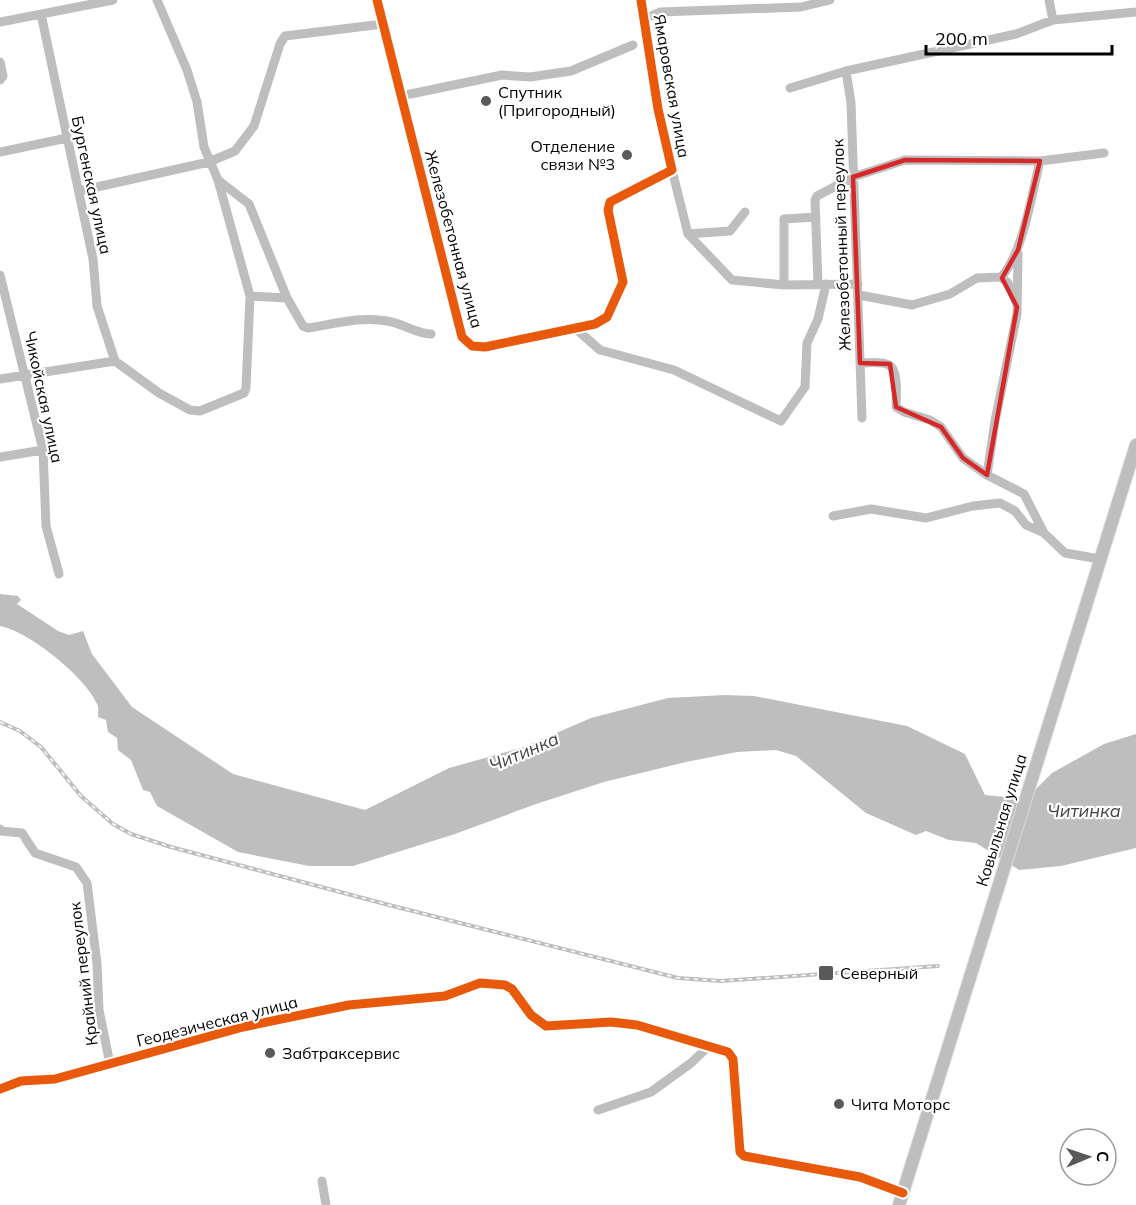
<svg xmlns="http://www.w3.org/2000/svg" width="1136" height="1205" font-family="Mulish,sans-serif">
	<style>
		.water { fill: #bebebe }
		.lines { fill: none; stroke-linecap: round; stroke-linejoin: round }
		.major-casing { stroke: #dbdbdb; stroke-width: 14 }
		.minor { stroke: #bebebe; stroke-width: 9 }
		.major { stroke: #bebebe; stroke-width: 12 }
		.rail-casing { stroke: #bebebe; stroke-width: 4 }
		.rail { stroke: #fff; stroke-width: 1.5; stroke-dasharray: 4.5; stroke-linecap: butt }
		.cycleway-casing { stroke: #fff; stroke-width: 13 }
		.cycleway { stroke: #e8590c; stroke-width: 9 }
		.marked { fill: none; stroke: #d62828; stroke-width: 4.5; stroke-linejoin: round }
		.poi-dot { fill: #595959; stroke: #fff; stroke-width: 2 }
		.labels { text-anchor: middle; stroke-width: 4.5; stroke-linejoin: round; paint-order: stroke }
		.street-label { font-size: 16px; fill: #000; stroke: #fff }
		.poi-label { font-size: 16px; fill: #000; stroke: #fff; text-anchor: start }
		.water-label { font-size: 18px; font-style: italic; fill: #434343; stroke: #fff }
	</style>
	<rect width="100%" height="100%" fill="#fff"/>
	<path class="water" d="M0,594L18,596L21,600L17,604L58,631L69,635L83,631L92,654L132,707L233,774L365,810L449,768L524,747L591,718L668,698L725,695L754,696L907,726L965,754L985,795L1026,799L1052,773L1104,744L1136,734V848L1061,866L1019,870L976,843L949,840L926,831L916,835L866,813L796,756L776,750L737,752L686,762L604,782L536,804L455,834L353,866H309L238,852L157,806L150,792L143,790L131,760L118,750L117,738L108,732L106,720L98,717C98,713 99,707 97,704C86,677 28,631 0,626Z"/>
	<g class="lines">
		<g class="major-casing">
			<path id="major" d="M899,1205L1136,445"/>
		</g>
		<path class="minor" d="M377,0L462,337L472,346L485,347L595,324L607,317L623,282L608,210L610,202L672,170L658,109L641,0
			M1049,0L1053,20
			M41,14L93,259L97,306L115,361
			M644,19L660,12L801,7L830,0
			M0,22L113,0
			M0,62L3,76L0,80
			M846,71L851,103L862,418
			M790,88L846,71L1016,34L1053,20L1136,12
			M401,96L502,75L530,77L571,71L633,45
			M0,152L67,138
			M672,170L688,234L732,280L784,285L858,284
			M218,180L249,204L287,298L303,326L308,328C334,324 361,316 387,321C403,323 415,334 431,334
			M79,191L209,162L235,151L254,126L280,44L285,36L383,24
			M688,234L730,231L745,212
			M0,275L43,450L46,526L59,574
			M1001,277L1008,283L1016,302
			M818,284L815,200L817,196L853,177L905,160L1040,161L1104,153
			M784,285V219L816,217
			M859,295L912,305L950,294L977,278L1001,277C1023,254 1032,193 1040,161
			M250,296L287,298
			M575,328L600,350L674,370L781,421L805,387L807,343L818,319L826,284
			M860,363C868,363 882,361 889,365C899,371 896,396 896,407L904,412L930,420L941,427L963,458L987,475L1024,494L1044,533L1065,553L1100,559
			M0,379L115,361L159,393L190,410L200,411L244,393L246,388L250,296L218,180L204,147L197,102L187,70L157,0
			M0,457L43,450
			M987,475L995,421L1017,314L1018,253
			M833,516L871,509L926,518L973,506L1000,503L1015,511L1026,525L1044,533
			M0,829V831L22,833L35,853L76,867L87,883L97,964L99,1010L110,1064
			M0,1089L21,1081L55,1079L243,1027L349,1005L445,996L480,983L505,985L512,989L531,1015L546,1026L611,1022L637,1025L728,1052L733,1059L740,1152L744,1156L860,1177L903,1193
			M598,1110L651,1092L691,1063L709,1046
			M322,1181L326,1205"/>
		<use href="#major" class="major"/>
		<g class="rail-casing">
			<path id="rail" d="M0,722L20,731L41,747L81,796L113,824L131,834L171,847L389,905L678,978L721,981L938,966"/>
		</g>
		<use href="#rail" class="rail"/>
		<g class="cycleway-casing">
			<path id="cycleway" d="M377,0L462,337L472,346L485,347L595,324L607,317L623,282L608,210L610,202L672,170L658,109L641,0
				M0,1089L21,1081L55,1079L243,1027L349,1005L445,996L480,983L505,985L512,989L531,1015L546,1026L611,1022L637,1025L728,1052L733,1059L740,1152L744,1156L860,1177L903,1193"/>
		</g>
		<use href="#cycleway" class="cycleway"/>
	</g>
	<path class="marked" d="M905,160L1040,161L1018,250L1002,278L1017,307L987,475L963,458L941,427L896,407L890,364L860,363L853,177Z"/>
	<g class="poi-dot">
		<circle cx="486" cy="101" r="6"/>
		<circle cx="627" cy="155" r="6"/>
		<rect x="818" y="965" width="16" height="16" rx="3"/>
		<circle cx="270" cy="1053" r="6"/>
		<circle cx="839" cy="1104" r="6"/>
	</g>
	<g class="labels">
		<g class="street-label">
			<text transform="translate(672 86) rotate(80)" y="6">Ямаровская улица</text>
			<text transform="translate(92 185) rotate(78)" y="6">Бургенская улица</text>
			<text transform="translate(454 239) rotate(75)" y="6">Железобетонная улица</text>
			<text transform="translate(841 245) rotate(-92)" y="6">Железобетонный переулок</text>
			<text transform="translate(44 397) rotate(78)" y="6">Чикойская улица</text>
			<text transform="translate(1001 820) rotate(-73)" y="6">Ковыльная улица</text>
			<text transform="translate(83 974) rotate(-97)" y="6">Крайний переулок</text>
			<text transform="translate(217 1021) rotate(-14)" y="6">Геодезическая улица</text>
		</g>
		<g class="poi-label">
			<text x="498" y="98">Спутник<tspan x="498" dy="18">(Пригородный)</tspan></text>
			<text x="615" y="152" text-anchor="end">Отделение<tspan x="615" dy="18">связи №3</tspan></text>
			<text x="840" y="979">Северный</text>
			<text x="282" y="1059">Забтраксервис</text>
			<text x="851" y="1110">Чита Моторс</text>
		</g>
		<g class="water-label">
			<text transform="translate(524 752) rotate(-23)" y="6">Читинка</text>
			<text x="1084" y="817">Читинка</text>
		</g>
	</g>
	<g transform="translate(1088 1157) rotate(88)"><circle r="28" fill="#ffffff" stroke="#999999" stroke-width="1.5"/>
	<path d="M0-4.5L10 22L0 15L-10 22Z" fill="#595959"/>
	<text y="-9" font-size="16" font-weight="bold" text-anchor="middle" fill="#000000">С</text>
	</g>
	<path d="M926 45v9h186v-9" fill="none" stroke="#000000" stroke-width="3"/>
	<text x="935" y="45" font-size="18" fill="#000000" stroke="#ffffff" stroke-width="4.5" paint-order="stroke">200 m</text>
</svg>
